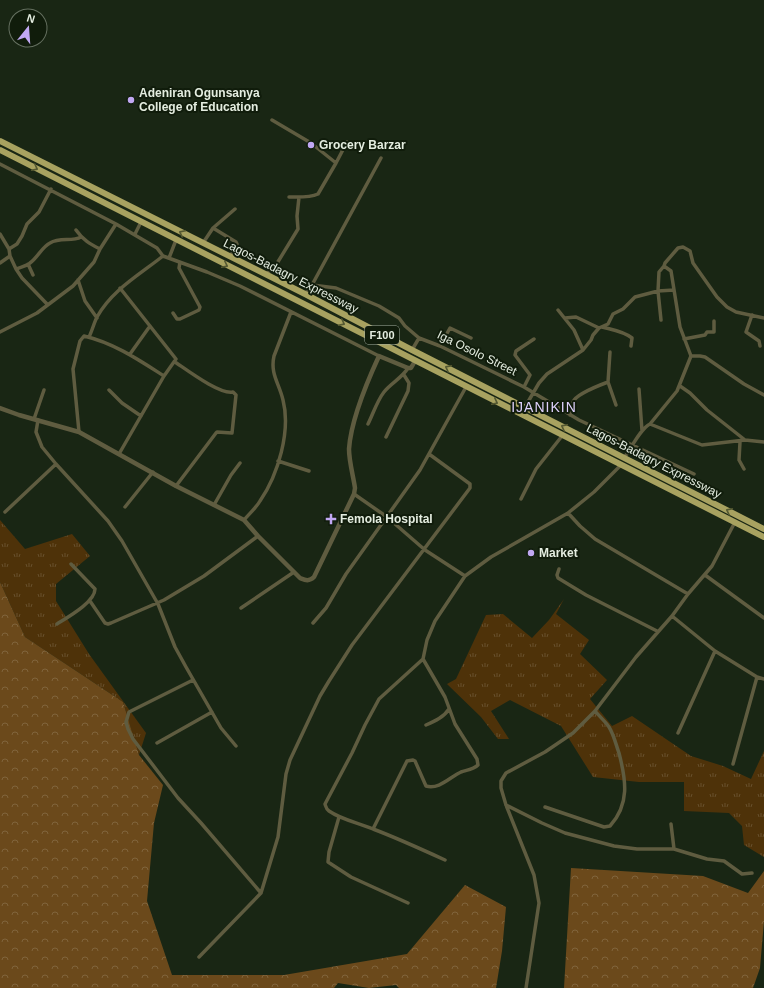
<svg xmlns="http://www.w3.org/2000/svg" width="764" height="988" font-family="Arial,sans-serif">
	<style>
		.grass { fill: url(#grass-tufts) }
		.forest { fill: url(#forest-crowns) }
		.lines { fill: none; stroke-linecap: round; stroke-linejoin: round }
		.minor { stroke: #5f5c40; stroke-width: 3.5 }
		.tertiary { stroke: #5f5c40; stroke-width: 4.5 }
		.trunk { stroke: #a8a260; stroke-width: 6 }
		.oneway { stroke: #545831 }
		.poi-dot { fill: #c1a8f3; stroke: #101c0b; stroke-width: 1.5 }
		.labels { text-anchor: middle; stroke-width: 4; stroke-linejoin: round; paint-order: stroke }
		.shield { fill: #101c0b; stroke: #a4aea0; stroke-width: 1 }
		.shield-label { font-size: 11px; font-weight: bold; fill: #e4ede0 }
		.poi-label { font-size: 12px; font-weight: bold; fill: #e4ede0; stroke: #101c0b; text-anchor: start }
		.street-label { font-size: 12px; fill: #e4ede0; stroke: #101c0b }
		.quarter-label { font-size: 14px; letter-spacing: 1px; fill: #ded1fc; stroke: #101c0b }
	</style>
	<defs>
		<pattern id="grass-tufts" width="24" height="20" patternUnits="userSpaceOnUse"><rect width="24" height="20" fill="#4e3209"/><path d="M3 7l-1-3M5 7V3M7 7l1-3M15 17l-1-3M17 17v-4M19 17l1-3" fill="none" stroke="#67502d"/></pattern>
		<pattern id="forest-crowns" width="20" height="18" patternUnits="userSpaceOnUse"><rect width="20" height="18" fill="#6b491b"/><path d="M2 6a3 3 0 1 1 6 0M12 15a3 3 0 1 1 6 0" fill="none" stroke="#80643c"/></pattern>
	</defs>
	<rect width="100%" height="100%" fill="#192614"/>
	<path class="grass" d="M0,520L25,549L72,534L90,556L56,584V601L89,654L146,733L139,755L123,702L25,637L0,582Z
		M564,599L556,614L589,640L580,654L607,680L590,699L612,726L632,716L691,756L723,766L751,779L764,751V857L744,845L742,826L729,813L684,811V782H639L593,777L561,726L510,700L491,711L509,739H498L481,717L447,684L456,679L486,615L503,614L532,638L549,620Z"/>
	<path class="forest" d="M0,582L25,637L123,702L139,755L163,785L154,823L147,901L172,975H284L407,954L465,885L506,907L502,951L496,988H399L396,985L369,988L338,983L334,988H0Z
		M571,868L703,876L748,893L764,871V921L760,968L753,988H564Z"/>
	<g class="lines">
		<path class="minor" d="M272,120L311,143L336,163L318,194C309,198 298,197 289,197
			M336,163L347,142
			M0,164L116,224L157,248L163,256L207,272L240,286L379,356
			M213,228L235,209
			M76,230C83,240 90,244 100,249
			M0,234L9,249L10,256L16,269L22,278L47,304
			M135,234L141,222
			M203,243L213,228L236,242L237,244L230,257
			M9,249L17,244L22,236L27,224L39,212L51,189
			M169,258L176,240
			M0,263L10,256
			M28,264L33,275
			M16,269C21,267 27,266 30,263C38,257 42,247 50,243C60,237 72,242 81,237
			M266,274L276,265L298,229L297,216L299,197
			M78,280L85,301L97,318
			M312,285L336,288L379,306L399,318L405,326L419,338L440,346L524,387L579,420L694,474
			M305,294L312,285L381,158
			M558,310L574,330L583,350
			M173,313L177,319H180L199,310L200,307L179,268L180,262
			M752,315L746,332L759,341L760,346
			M565,318L576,317L599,328
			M661,320L658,291L659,272L664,266
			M602,327C613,330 623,331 632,338L631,346
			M0,332L37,313L73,286L94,262L100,249L116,224
			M89,337C92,331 94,323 97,317C112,290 139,275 163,256
			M684,339L705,335L707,332H714V321
			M440,346L450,328L471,338
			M412,350L419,338
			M610,352L608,382L616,405
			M130,354L150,326
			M691,356L680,327L671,271L664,266L665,263L678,248L683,247L690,251L693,263L717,297L727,307L736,312L764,318
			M175,362C187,370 220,395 233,392L236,395L232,433L217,432L216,433L176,486
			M680,386L690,393L707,410L745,440
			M524,387L530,375L515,355L516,351L534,339
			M639,389L642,431
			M109,390L122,403L141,416
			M525,407L539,383L547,374L583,350L591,340L593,335L599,328L608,324L613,314L623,309L635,297L658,291L674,290
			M570,415C571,411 572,406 573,402C576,394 600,385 608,382
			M34,419L44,390
			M38,420L36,432L42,447L56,464L108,521L122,541L158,604L175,647L186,667L221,728L236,746
			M368,424C373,414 377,401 384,392C391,383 402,378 408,368
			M650,424L702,445L745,440L764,442
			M79,432L73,369L80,341L84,336C114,343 139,360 164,376
			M386,437L408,391L409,383L404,375
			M740,442L739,460L744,469
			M119,454L164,376L176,359L120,288
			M624,458C631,449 640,429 650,424L677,391L691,356H700L705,357L744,384L764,395
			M278,461L309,471
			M354,494L387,517L425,550L465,576
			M521,499L536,469L562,436
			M214,505L231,475L240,463
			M125,507L153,472
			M5,512L56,464
			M568,513L580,526L595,539L688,594
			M244,520C249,514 256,508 260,501C278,475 291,431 283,400C279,383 270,374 274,356L291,312
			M559,569L557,575L558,578L586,595L657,631
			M705,575L764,618
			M90,601L105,623L108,624L111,623L164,600L204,576L258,536
			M241,608L294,572
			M672,616L715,651L757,677L764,679
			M313,623L326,608L346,574L420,470L466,387
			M57,624C68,617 95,602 95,589L71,564
			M193,680L129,712L126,722L128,729L133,739L178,798L201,823L261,893
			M426,725C435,721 444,717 449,709
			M678,733L715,651
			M157,743L212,712
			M733,764L757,677
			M506,805L542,823L565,833L614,846L637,849H674L707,859L724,861L742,874L752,873
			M545,807L604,827L610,826C630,804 626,780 619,753C616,745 614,735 609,727C605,721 599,716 595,711
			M339,817L329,852L328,862L351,877L408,903
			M671,824L674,849
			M373,829L407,761L413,760L415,761L426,786C439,790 450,777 461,772C467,770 474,769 478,765L477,759L455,724L445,697L423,659
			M445,860C421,849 397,838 373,829C359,823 342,820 329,811C326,809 326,807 325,804L352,753L365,725L379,699L423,659L427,640L435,621L465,576L491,557L568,513L594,492L621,465
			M199,957L261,893L278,837L286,774L290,760L320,696L329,681L352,645L470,488V484L429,454
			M526,988L539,903L534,875L506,805L501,788V781L506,773L545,752L573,733L595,711L636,657L672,616L688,594L712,566L735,522"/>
		<path class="tertiary" d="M0,408L19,415L79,432L176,486L244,520L258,536L300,578C305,580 309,582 314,577L354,494L355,488C353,475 349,461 349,449C351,420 367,382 379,356L408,368H411L415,361"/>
		<path class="trunk" d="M0,141L305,294L412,350L764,529
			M0,150L764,537"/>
	</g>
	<defs><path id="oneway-chevron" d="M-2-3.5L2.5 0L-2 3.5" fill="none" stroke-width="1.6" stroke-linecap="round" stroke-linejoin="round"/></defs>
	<g class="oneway">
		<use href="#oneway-chevron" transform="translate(35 168) rotate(27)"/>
		<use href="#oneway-chevron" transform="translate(182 233) rotate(-153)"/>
		<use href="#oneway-chevron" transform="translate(225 265) rotate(26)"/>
		<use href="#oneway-chevron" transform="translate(342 323) rotate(27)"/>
		<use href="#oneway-chevron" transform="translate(448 368) rotate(-153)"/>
		<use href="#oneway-chevron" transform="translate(495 402) rotate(27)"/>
		<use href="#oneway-chevron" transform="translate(564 427) rotate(-153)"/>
		<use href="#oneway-chevron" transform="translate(729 511) rotate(-153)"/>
	</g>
	<g class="poi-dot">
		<circle cx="131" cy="100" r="4"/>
		<circle cx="311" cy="145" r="4"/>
		<path d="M329 513h4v4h4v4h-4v4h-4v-4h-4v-4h4z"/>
		<circle cx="531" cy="553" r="4"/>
	</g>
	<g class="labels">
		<rect class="shield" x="365" y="326" width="34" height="18" rx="3"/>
		<g class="shield-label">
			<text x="382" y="339">F100</text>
		</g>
		<g class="poi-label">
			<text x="139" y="97">Adeniran Ogunsanya<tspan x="139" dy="14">College of Education</tspan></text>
			<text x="319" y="149">Grocery Barzar</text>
			<text x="340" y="523">Femola Hospital</text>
			<text x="539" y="557">Market</text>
		</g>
		<g class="street-label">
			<text transform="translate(291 276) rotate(27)" y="4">Lagos-Badagry Expressway</text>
			<text transform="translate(477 353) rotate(26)" y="4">Iga Osolo Street</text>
			<text transform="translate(654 461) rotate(27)" y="4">Lagos-Badagry Expressway</text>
		</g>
		<g class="quarter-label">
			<text x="544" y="412">IJANIKIN</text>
		</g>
	</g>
	<g transform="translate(28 28) rotate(17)"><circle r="19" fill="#101c0b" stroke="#657060"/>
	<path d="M0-3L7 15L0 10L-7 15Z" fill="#c1a8f3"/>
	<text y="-6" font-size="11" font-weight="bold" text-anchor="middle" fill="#e4ede0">N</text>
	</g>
</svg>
